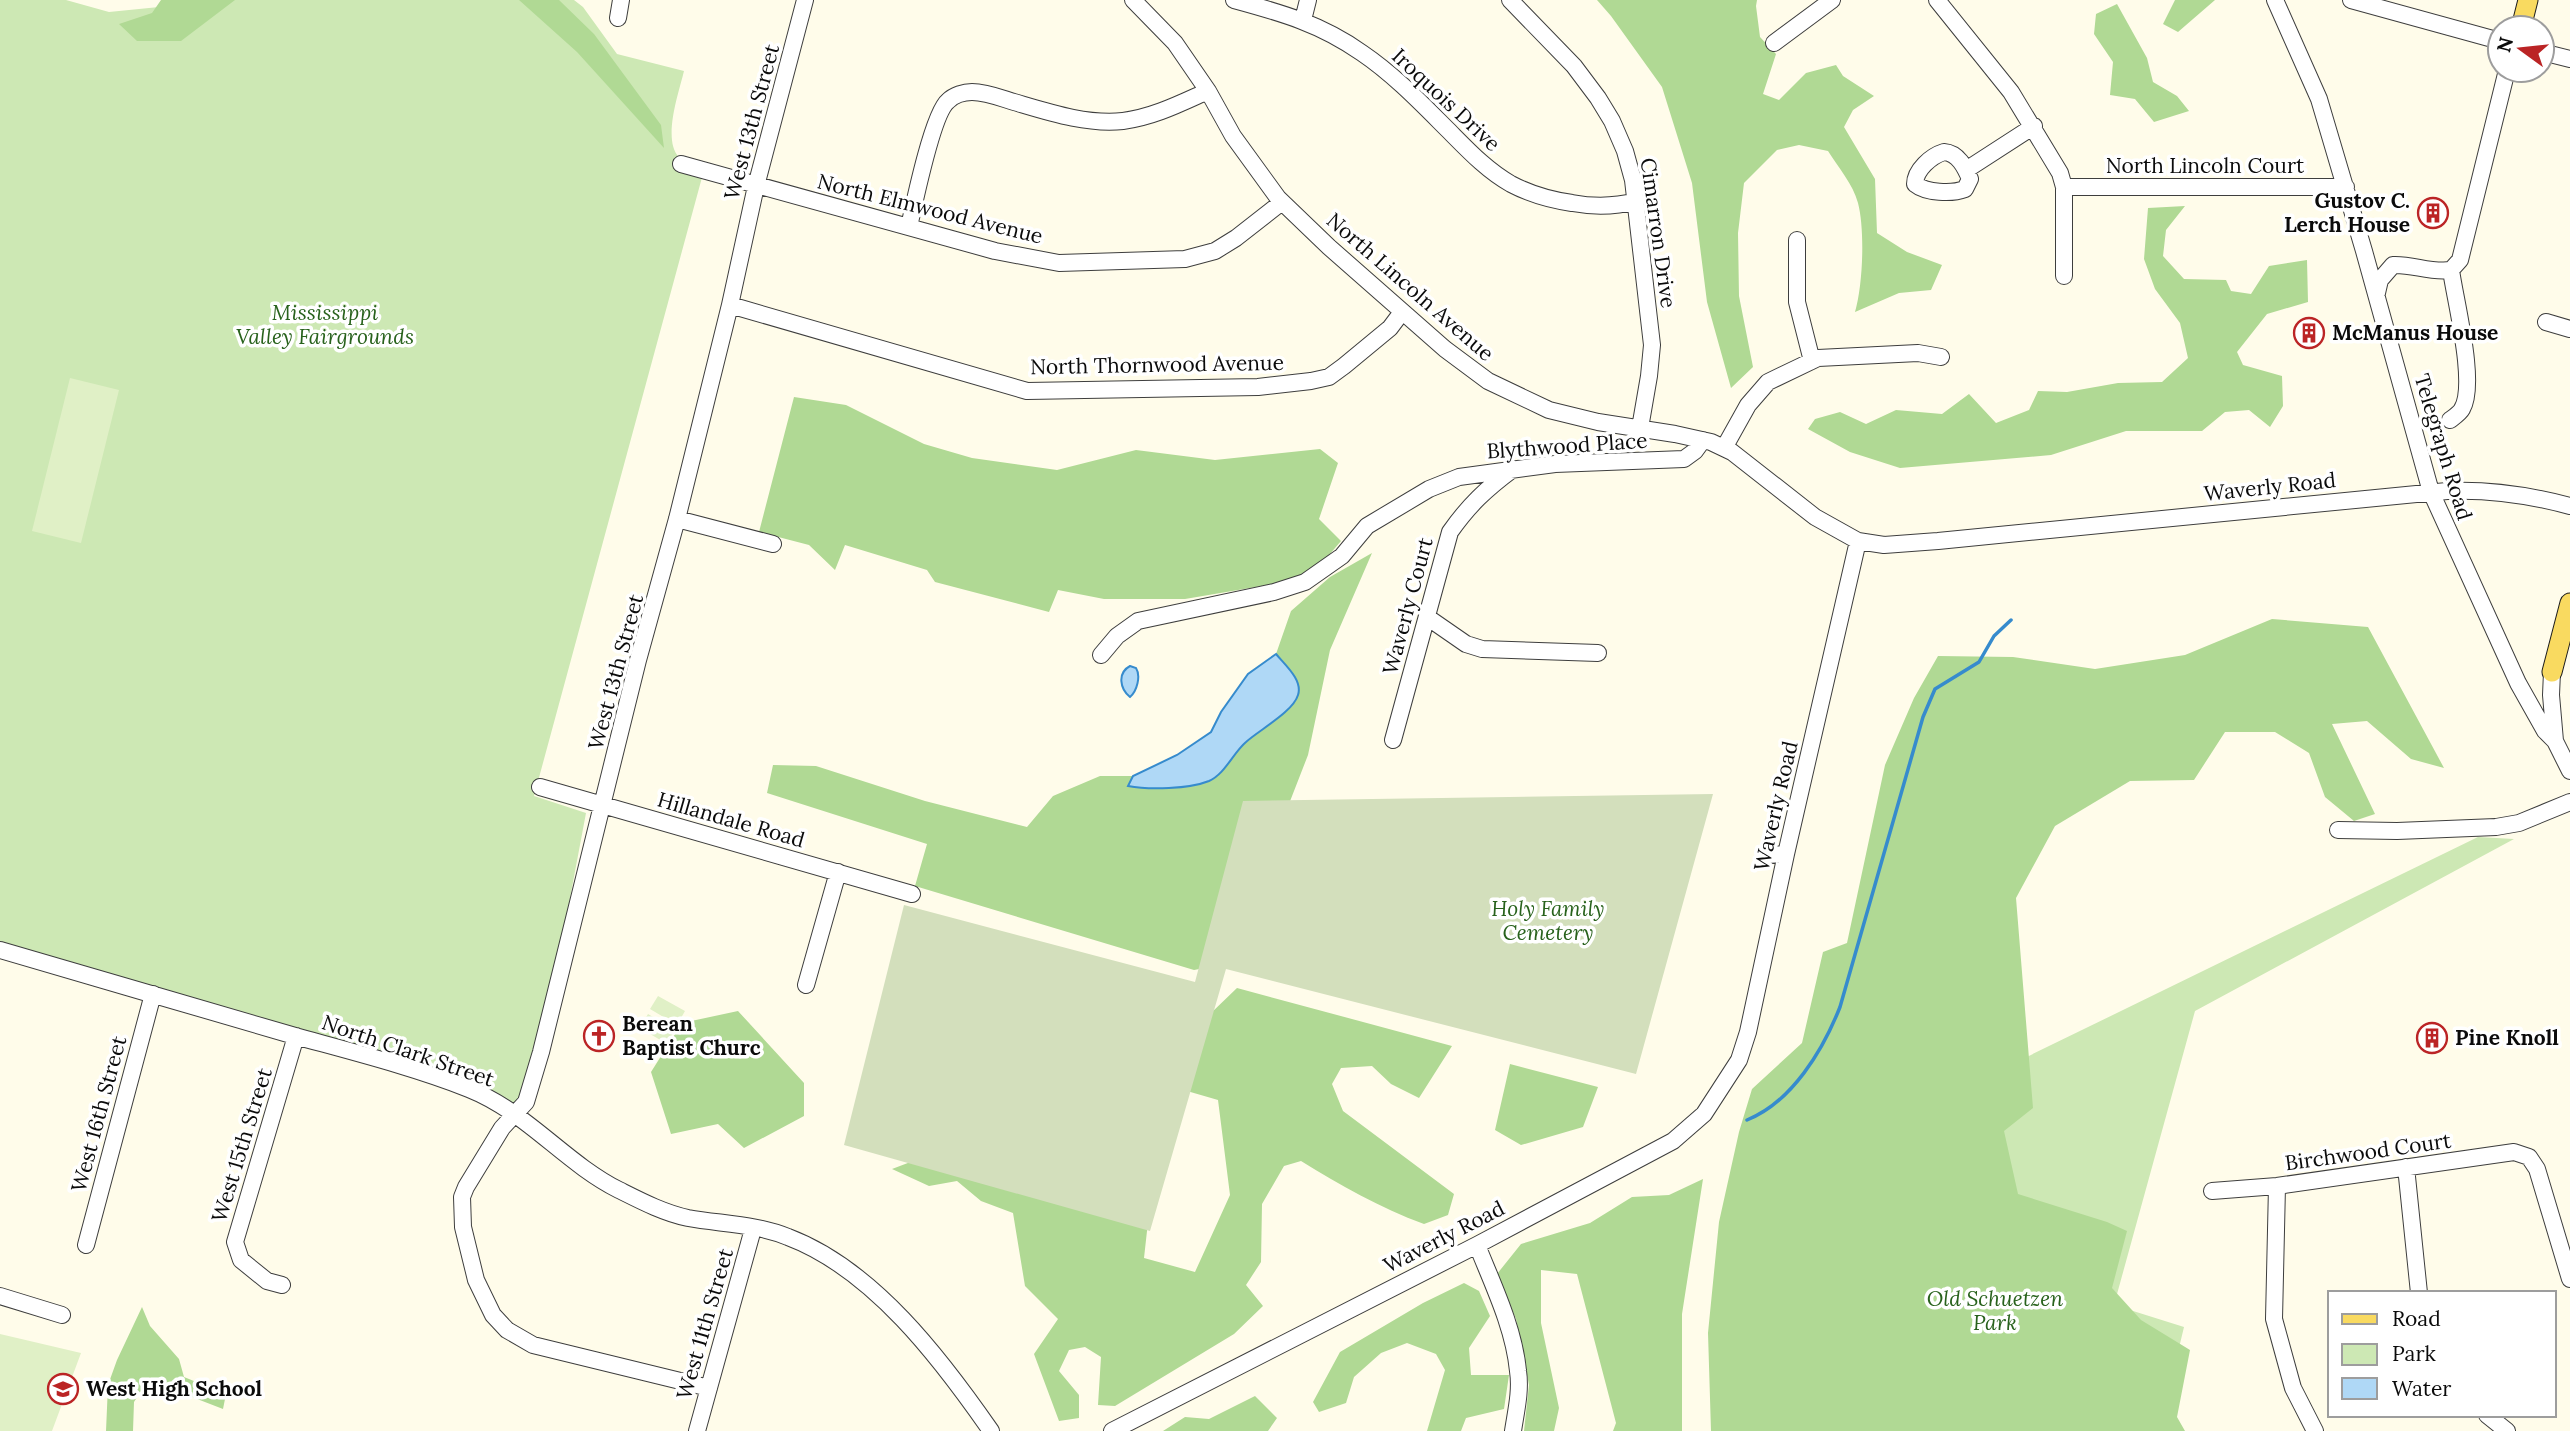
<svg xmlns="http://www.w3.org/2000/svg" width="2570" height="1431" font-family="Lora,serif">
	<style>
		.green { fill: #cde8b4 }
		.forest { fill: #b0d994 }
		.cemetery { fill: #d3dfbc }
		.pitch { fill: #e0f0c6 }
		.water { fill: #afd8f6; stroke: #368bcd; stroke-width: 2 }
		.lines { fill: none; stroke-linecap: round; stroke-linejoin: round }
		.stream { stroke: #368bcd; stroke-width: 3.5 }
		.minor-casing { stroke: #3e3e3e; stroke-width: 18 }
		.major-casing { stroke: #1c1c1c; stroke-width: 21 }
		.minor { stroke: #fff; stroke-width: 16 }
		.major { stroke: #f9da60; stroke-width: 19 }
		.labels { text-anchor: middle; stroke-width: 7; stroke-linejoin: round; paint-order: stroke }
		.street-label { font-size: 21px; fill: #0b0b0b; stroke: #fff }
		.poi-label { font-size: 21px; font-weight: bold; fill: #0b0b0b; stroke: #fff; text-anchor: start }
		.park-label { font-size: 21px; font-style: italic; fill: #28621c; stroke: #fff }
	</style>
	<rect width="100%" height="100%" fill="#fffcea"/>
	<path class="green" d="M0,0H66L109,12L159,7L182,0H574L583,7L617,54L684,71C679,92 662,140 679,157C685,163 696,166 704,170L534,796L586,813L541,1052L515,1114L499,1104L0,950Z
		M2478,837L2514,839L2195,1011L2114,1305L2184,1327L2159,1431H1842L1844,1146Z"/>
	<path class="forest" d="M161,0H235L181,41H137L119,24L152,13Z
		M519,0H559L594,34L661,125L664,148L577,52Z
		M1597,0H1757L1756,6L1760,37L1776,54L1763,94L1779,100L1806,73L1836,65L1843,76L1874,96L1853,110L1844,127L1875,179L1877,233L1907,252L1942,265L1931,290L1899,293L1855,312C1863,285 1865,230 1858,203C1853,184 1838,167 1828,151L1799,145L1777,150L1744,183L1738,233L1739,296L1753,367L1731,388L1707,302L1692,183L1662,87L1611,16Z
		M2175,0H2215L2178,32L2163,24Z
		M2117,4L2147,58L2153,82L2177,96L2189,111L2154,122L2135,99L2110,95L2113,62L2094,34L2096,14Z
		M2185,206L2166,230L2163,256L2184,279L2226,280L2231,291L2251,294L2269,266L2307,260L2308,302L2267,314L2237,352L2243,365L2282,376L2283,406L2270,427L2249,410L2225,412L2202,431H2126L2051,455L1900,468L1850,452L1808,429L1815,419L1840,412L1866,424L1896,410L1942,414L1969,394L1996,423L2029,410L2038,391L2067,392L2118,383L2162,382L2188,358L2180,323L2155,289L2144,259L2148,208Z
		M794,397L846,405L924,444L972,458L1057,470L1136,450L1215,460L1320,449L1338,463L1319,519L1341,541L1317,569L1280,583L1185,599H1104L1058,590L1049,612L935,582L927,570L845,545L835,570L809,545L759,532Z
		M1372,553L1330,650L1308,755L1287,809L1210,967L1194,970L915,886L927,844L767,793L773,765L816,766L925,801L1027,827L1053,796L1100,776H1133L1129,786L1217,776L1244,743L1292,706L1298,682L1276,654L1291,611L1330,577Z
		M2272,619L2368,627L2444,768L2411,759L2367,721L2332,724L2375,814L2354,821L2325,797L2309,753L2275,732H2225L2194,780L2130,781L2055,826L2016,898L2033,1108L2004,1131L2018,1194L2107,1222L2127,1231L2112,1288L2141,1320L2190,1350L2177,1417L2185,1431H1711L1708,1333L1719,1222L1739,1132L1752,1089L1802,1043L1823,952L1847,943L1885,765L1914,698L1938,656L2013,657L2095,669L2185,655Z
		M1237,988L1452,1046L1419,1098L1391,1084L1372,1066L1341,1068L1332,1084L1343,1111L1454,1194L1448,1215L1424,1224C1380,1208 1340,1185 1301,1161L1284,1166L1262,1204L1261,1262L1246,1285L1263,1306L1234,1334L1115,1406L1098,1405L1101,1357L1085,1347L1069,1350L1059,1371L1079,1395V1418L1059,1421L1034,1354L1058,1319L1025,1286L1013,1213L981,1201L957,1181L929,1186L892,1169L921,1158L1150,1204L1144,1258L1195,1272L1230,1195L1218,1100L1187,1091L1210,1014Z
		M738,1011L804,1083V1116L744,1148L718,1124L671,1134L651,1072L682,1023Z
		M1510,1064L1598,1087L1583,1127L1521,1145L1495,1130Z
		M1703,1179L1682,1314V1431H1613L1616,1423L1577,1274L1541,1270V1323L1559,1408L1554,1431H1524L1529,1385L1516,1319L1497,1274L1521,1244L1590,1223L1632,1197L1669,1195Z
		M1464,1283L1479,1291L1490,1316L1469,1348L1471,1375H1509L1504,1409L1466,1418L1461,1431H1427L1445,1370L1436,1354L1407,1343L1381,1353L1354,1377L1346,1403L1319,1412L1313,1402L1340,1352L1423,1303Z
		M142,1307L150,1326L179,1359L184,1377L226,1394L223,1409L148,1380L134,1402L133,1431H106L108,1385L117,1360Z
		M1255,1396L1277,1418L1268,1431H1163L1185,1417L1209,1419Z"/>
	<path class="cemetery" d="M1713,794L1636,1074L1226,969L1150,1231L844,1145L904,905L1195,982L1243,801Z"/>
	<path class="pitch" d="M70,378L119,390L81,543L32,531Z
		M658,996L685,1011L677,1025L650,1009Z
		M648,1014L675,1030L667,1044L640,1028Z
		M0,1334L81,1353L52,1431H0Z"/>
	<path class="water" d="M1276,654C1285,665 1303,680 1298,695C1293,712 1259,730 1246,742C1233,753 1225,774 1209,781C1189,789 1149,790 1128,786L1133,776L1177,755L1211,732L1221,712L1248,674Z
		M1130,666L1136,668C1141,676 1137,691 1130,697C1120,689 1117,673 1130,666Z"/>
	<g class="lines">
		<path class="stream" d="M1747,1120C1792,1102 1823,1050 1840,1007L1923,717L1935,689L1979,662L1994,636L2011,620"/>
		<g class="minor-casing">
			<path id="minor" d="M1133,0L1175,43L1208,91L1233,136L1278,198L1329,247L1445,349L1488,381L1549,410L1598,422L1675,434L1711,442L1732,452L1815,517L1858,541L1884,545L1938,541L2447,491C2490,489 2529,495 2570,506
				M1234,0C1282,13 1321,24 1362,53C1393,74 1420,102 1446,128C1466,148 1486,170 1511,184C1530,194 1551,200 1572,203C1594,207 1614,207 1636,201
				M1510,0L1574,66L1598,98L1612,121L1625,151L1633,180L1652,345L1649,376L1640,428
				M1937,0L2011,92L2060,173L2064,187V276
				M2275,0L2319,99L2364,251L2431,492L2518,683L2545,731L2555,741L2570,771
				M2351,0L2500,41
				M618,18L621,0
				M1303,20L1308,0
				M1774,43L1832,0
				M2542,52L2570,59
				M1944,152C1958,153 1965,167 1970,179L1965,189C1952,194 1926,193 1915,184C1915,170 1931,156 1944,152Z
				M681,164L995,251L1059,263L1185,259L1215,251L1236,238L1282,202
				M1966,170L2034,126
				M2064,187H2346
				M909,227C914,204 933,113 948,101C954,95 964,92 972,92C986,92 1001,98 1014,102C1048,112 1087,125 1123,121C1154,117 1181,103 1208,91
				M1797,240V302L1812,361
				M2451,270L2460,260L2507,70
				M2377,293L2380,280L2393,265C2413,264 2430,273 2451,270
				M730,305L1027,391L1258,387L1311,381L1329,377L1344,366L1390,328L1402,312
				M2546,322L2570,329
				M2450,420C2454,417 2460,413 2462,409C2477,384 2455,300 2451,270
				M1724,448L1748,405L1768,382L1818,358L1918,353L1941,357
				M677,519L773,544
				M1427,617L1466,644L1482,649L1598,653
				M1101,655L1117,636L1138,621L1274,592L1305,582L1342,556L1367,526L1429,489L1459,477L1555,464L1684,459L1695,451L1703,440
				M2552,672L2551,695L2555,741
				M1393,740L1450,532C1469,505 1486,489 1513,469
				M540,787L912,894
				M2338,830L2397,831L2496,827L2519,823L2570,802
				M1767,855L1786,854
				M0,950C98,979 197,1007 295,1036C353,1052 413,1067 469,1089C527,1112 565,1163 619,1190C641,1201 664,1213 688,1218C721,1224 757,1224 788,1237C873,1269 941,1359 991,1431
				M806,985L838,872
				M2406,1167L2419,1293
				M2277,1186L2274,1319L2293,1388L2315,1431
				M2212,1191L2277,1186L2514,1152L2529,1157L2537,1169L2570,1279
				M86,1245L153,994
				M1477,1245C1493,1285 1514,1328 1518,1371C1521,1391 1516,1411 1513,1431
				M282,1285L267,1281L241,1260L235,1242L296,1036
				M0,1296L62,1315
				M709,1388L533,1345L507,1330L493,1315L476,1280L463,1227L462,1197L466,1187L502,1128L526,1102L541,1052L638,660L677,519L730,305L756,186L805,0
				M2487,1415L2507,1431
				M697,1431L753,1229
				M1112,1431L1477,1245L1673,1141L1704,1114L1739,1060L1748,1032L1786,854L1858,541"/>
		</g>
		<g class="major-casing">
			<path id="major" d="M2521,28L2528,0
				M2552,672L2570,603"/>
		</g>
		<use href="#minor" class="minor"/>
		<use href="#major" class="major"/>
	</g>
	<defs>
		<g id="building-ring" transform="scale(1.575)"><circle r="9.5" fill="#fff" stroke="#bb2425" stroke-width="1.5"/><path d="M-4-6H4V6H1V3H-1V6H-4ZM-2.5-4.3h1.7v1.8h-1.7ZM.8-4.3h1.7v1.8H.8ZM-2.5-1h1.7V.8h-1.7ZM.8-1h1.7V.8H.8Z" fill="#bb2425"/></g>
		<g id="church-ring" transform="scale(1.575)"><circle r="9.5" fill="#fff" stroke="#bb2425" stroke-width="1.5"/><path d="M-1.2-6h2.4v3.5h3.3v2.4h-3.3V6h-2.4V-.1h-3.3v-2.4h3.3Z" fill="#bb2425"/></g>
		<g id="school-ring" transform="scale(1.575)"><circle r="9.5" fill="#fff" stroke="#bb2425" stroke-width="1.5"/><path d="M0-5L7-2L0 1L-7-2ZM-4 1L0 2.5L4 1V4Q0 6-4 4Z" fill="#bb2425"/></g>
	</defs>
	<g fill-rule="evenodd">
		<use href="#building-ring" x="2433" y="213"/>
		<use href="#building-ring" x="2309" y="333"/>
		<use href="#church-ring" x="599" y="1036"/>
		<use href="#building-ring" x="2432" y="1038"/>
		<use href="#school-ring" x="63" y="1389"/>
	</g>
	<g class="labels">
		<g class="street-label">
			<text transform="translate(1446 100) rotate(43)" y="7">Iroquois Drive</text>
			<text transform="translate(752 122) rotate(-75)" y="7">West 13th Street</text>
			<text x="2205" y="173">North Lincoln Court</text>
			<text transform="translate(930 209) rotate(14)" y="7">North Elmwood Avenue</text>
			<text transform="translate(1658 233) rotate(82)" y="7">Cimarron Drive</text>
			<text transform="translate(1410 287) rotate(41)" y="7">North Lincoln Avenue</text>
			<text transform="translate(1157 365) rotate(-1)" y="7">North Thornwood Avenue</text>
			<text transform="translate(1567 446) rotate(-4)" y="7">Blythwood Place</text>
			<text transform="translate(2443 447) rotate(73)" y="7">Telegraph Road</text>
			<text transform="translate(2270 487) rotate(-6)" y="7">Waverly Road</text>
			<text transform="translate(1408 606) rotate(-75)" y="7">Waverly Court</text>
			<text transform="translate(616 672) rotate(-75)" y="7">West 13th Street</text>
			<text transform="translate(1776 806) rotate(-77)" y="7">Waverly Road</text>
			<text transform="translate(731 820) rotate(16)" y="7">Hillandale Road</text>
			<text transform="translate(408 1051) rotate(19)" y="7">North Clark Street</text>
			<text transform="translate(99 1114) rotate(-75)" y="7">West 16th Street</text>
			<text transform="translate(242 1145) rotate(-73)" y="7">West 15th Street</text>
			<text transform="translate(2368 1152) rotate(-8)" y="7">Birchwood Court</text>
			<text transform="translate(1444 1237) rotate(-27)" y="7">Waverly Road</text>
			<text transform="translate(705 1324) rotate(-74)" y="7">West 11th Street</text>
		</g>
		<g class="poi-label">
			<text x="2410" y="208" text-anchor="end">Gustov C.<tspan x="2410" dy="24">Lerch House</tspan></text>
			<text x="2332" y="340">McManus House</text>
			<text x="622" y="1031">Berean<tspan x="622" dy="24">Baptist Churc</tspan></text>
			<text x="2455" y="1045">Pine Knoll</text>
			<text x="86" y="1396">West High School</text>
		</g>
		<g class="park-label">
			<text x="325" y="320">Mississippi<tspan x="325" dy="24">Valley Fairgrounds</tspan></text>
			<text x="1548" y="916">Holy Family<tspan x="1548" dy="24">Cemetery</tspan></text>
			<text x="1995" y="1306">Old Schuetzen<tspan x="1995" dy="24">Park</tspan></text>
		</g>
	</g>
	<rect x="2328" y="1291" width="228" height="126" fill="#ffffff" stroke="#9d9d9d" stroke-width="2"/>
	<rect x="2342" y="1314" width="35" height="10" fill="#f9da60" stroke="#9d9d9d" stroke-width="2"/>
	<text x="2392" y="1326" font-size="21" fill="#0b0b0b">Road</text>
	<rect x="2342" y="1344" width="35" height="21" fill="#cde8b4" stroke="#9d9d9d" stroke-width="2"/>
	<text x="2392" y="1361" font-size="21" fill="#0b0b0b">Park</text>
	<rect x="2342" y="1378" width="35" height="21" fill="#afd8f6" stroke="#9d9d9d" stroke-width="2"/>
	<text x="2392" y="1396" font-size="21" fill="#0b0b0b">Water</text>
	<g transform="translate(2521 49) rotate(285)"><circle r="33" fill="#ffffff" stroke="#9d9d9d" stroke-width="2"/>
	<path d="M0-5L12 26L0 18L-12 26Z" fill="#bb2425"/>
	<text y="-10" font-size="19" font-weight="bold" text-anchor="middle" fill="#0b0b0b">N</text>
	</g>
</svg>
